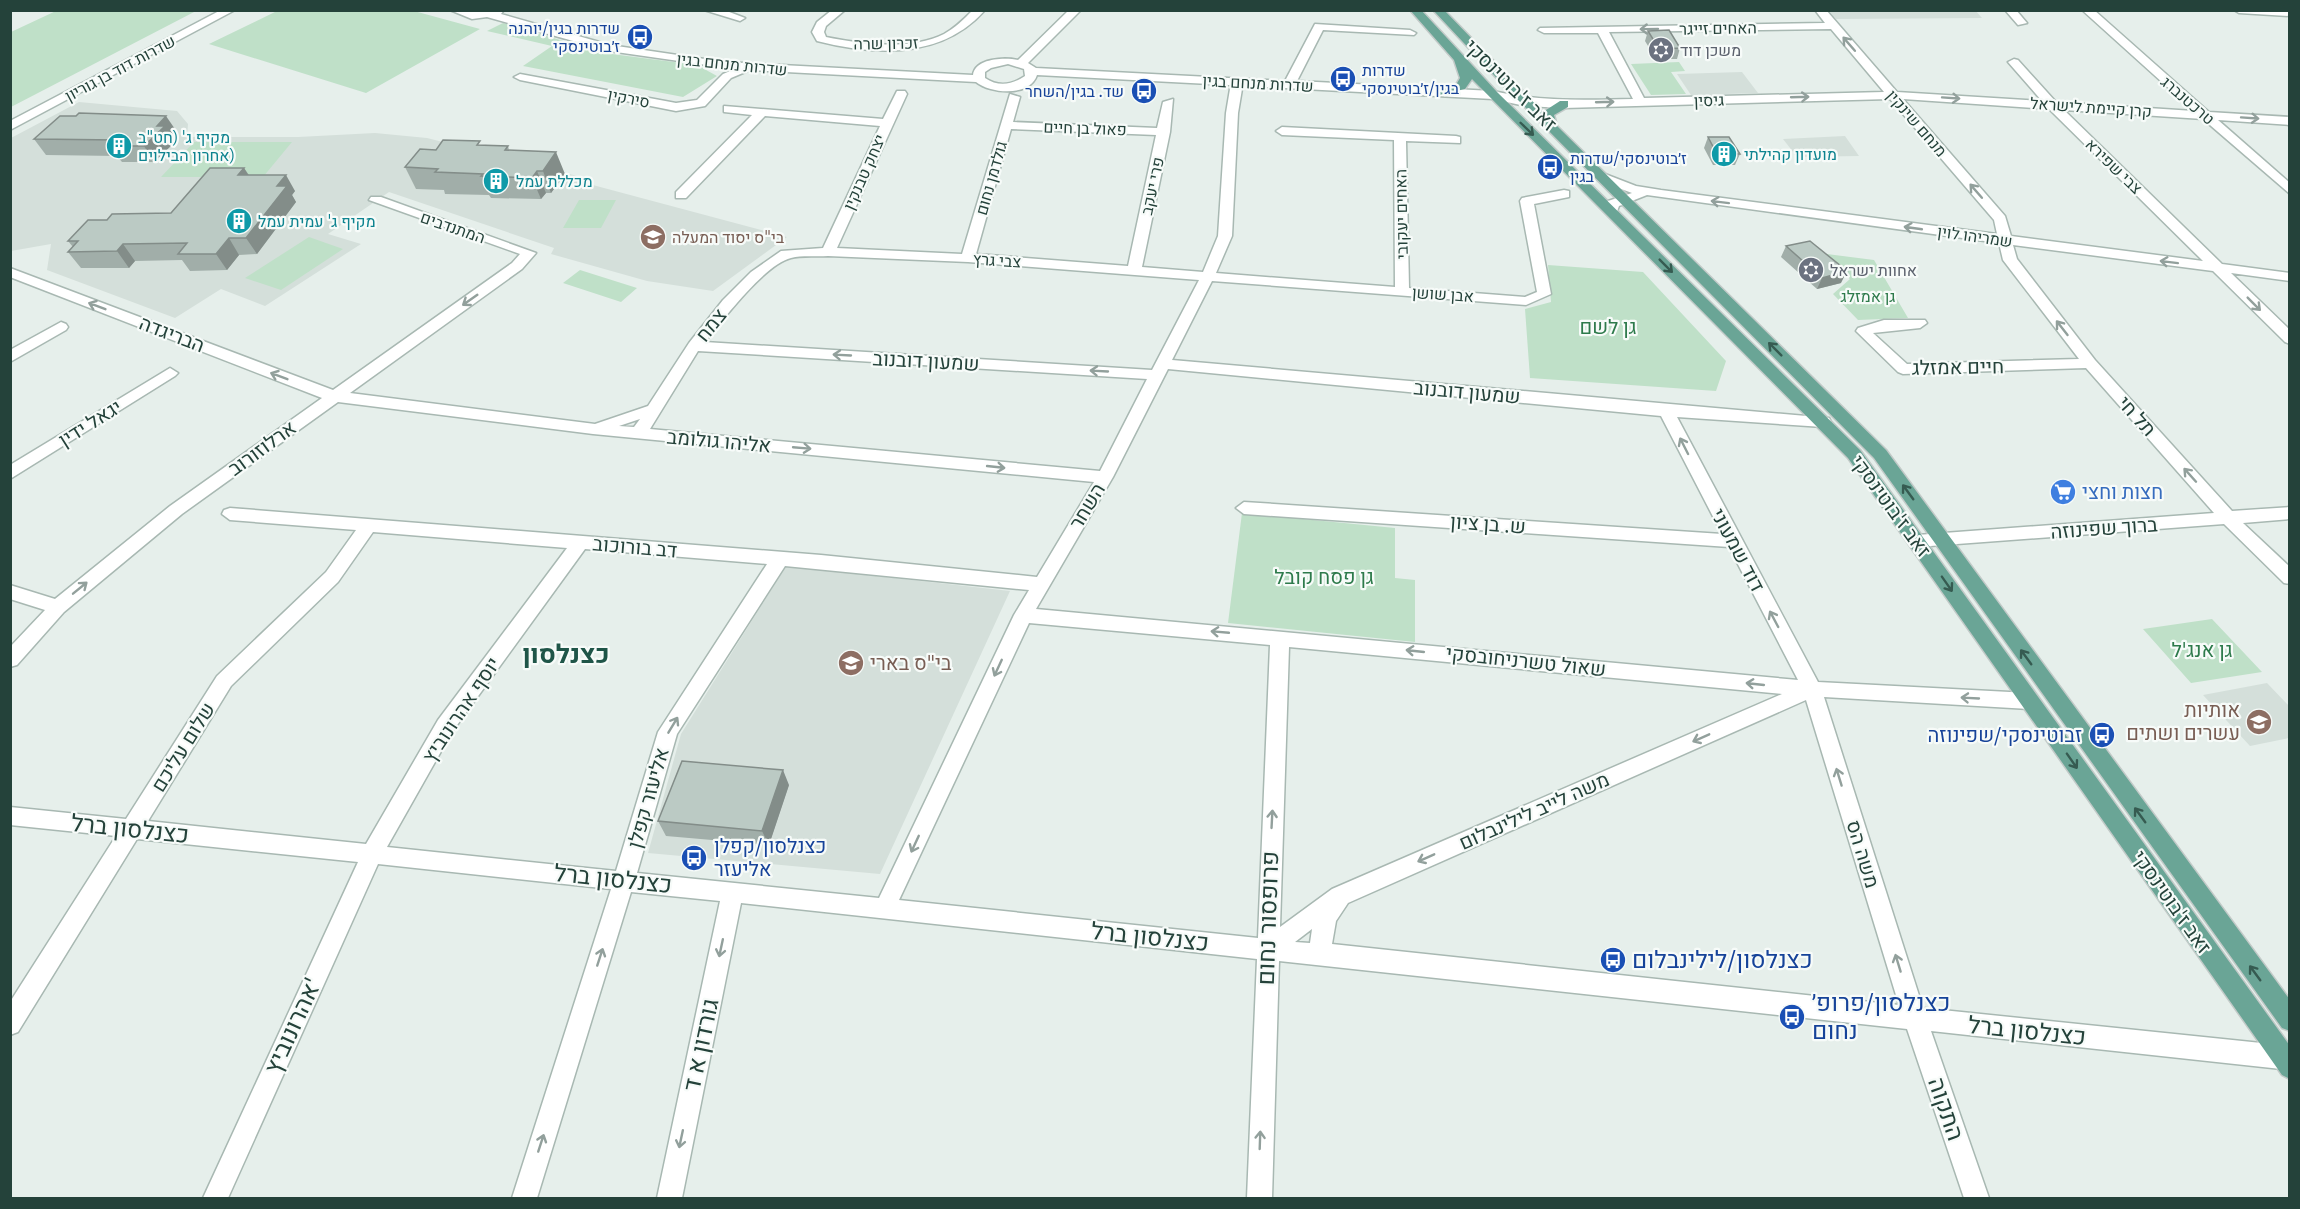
<svg xmlns="http://www.w3.org/2000/svg" width="2300" height="1209" font-family="'IBM Plex Sans',Heebo,sans-serif">
	<style>
		.built { fill: #d4dfda }
		.green { fill: #bfe0c8 }
		.lines { fill: none; stroke-linecap: round; stroke-linejoin: round }
		.minor-casing { stroke: #a8b8b2; stroke-width: 3 }
		.major-casing { stroke: #c2cac8; stroke-width: 3 }
		.minor { fill: #fff; fill-rule: evenodd }
		.major { fill: #6aa596; fill-rule: evenodd }
		.wall { fill: #a1aea9 }
		.shaded-wall { fill: #838d89 }
		.building { fill: #bbcac4; stroke: #838d89; stroke-width: 1.5 }
		.oneway { stroke: #92a09c }
		.oneway2 { stroke: #365b51 }
		.labels { text-anchor: middle; stroke-width: 4.5; stroke-linejoin: round; paint-order: stroke }
		.far-transit-label { font-size: 16px; fill: #164399; stroke: #f7fbf9; text-anchor: end }
		.far-street-label { font-size: 16px; fill: #24423a; stroke: #f7fbf9 }
		.far-worship-label { font-size: 16px; fill: #5b616d; stroke: #f7fbf9; text-anchor: start }
		.far-culture-label { font-size: 16px; fill: #0d838f; stroke: #f7fbf9; text-anchor: start }
		.far-education-label { font-size: 16px; fill: #785e54; stroke: #f7fbf9; text-anchor: start }
		.far-park-label { font-size: 16px; fill: #2d7a4b; stroke: #f7fbf9 }
		.street-label { font-size: 20px; fill: #24423a; stroke: #f7fbf9 }
		.park-label { font-size: 20px; fill: #2d7a4b; stroke: #f7fbf9 }
		.shop-label { font-size: 20px; fill: #366cbe; stroke: #f7fbf9; text-anchor: start }
		.education-label { font-size: 20px; fill: #785e54; stroke: #f7fbf9; text-anchor: start }
		.transit-label { font-size: 20px; fill: #164399; stroke: #f7fbf9; text-anchor: end }
		.near-street-label { font-size: 24px; fill: #24423a; stroke: #f7fbf9 }
		.near-transit-label { font-size: 24px; fill: #164399; stroke: #f7fbf9; text-anchor: start }
		.district-label { font-size: 26px; font-weight: bold; fill: #1f5548; stroke: #f7fbf9 }
	</style>
	<rect width="100%" height="100%" fill="#e6efeb"/>
	<path class="built" d="M1975,10L1982,18L1836,19L1829,11Z
		M1742,72L1758,93L1691,95L1677,74Z
		M79,102L177,111L188,124L187,137H298L375,133L427,138L593,180L589,184L787,237L713,291L647,281L551,254L554,248L389,192L328,234L361,244L265,306L221,289L175,318L47,270L51,244L11,251V138Z
		M1845,136L1859,156L1797,157L1783,139Z
		M786,566L1010,591L880,874L648,853L681,734Z
		M2267,683L2289,706V738L2250,746L2203,695Z"/>
	<path class="green" d="M58,10H196V11L11,107V32Z
		M279,10L414,11L480,29L366,93L209,44Z
		M503,23L604,53L697,65L717,76L683,97L523,66L552,46L487,31Z
		M1679,62L1685,71L1671,72L1686,94L1651,95L1631,64Z
		M194,142H292L263,177H161Z
		M579,200H616L601,228H563Z
		M309,237L343,249L281,290L245,278Z
		M1819,253L1874,260L1908,318L1858,320L1833,294L1850,279Z
		M1548,265L1643,272L1726,361L1716,391L1530,378L1525,309L1551,302Z
		M580,270L637,288L621,302L563,283Z
		M1242,513L1395,528V578L1415,580V642L1228,623Z
		M2212,619L2262,672L2191,683L2143,629Z"/>
	<g class="lines">
		<g class="minor-casing">
			<path id="minor" d="M221,10H235L10,130V121Z
				M450,10H504L501,14L610,45L725,62L973,75C975,58 1005,57 1018,60L1069,10H1081L1028,63L1036,68L1285,81L1315,24L1410,30L1416,33L1414,35L1323,30L1297,81L1493,91C1540,102 1585,100 1633,99L1598,33H1544L1538,30L1540,28L1825,23L1815,10H1826L1897,92L2042,101L2008,62L2014,59L2018,60L2056,102L2194,111L2082,10H2094L2209,112L2290,117V125L2218,120L2290,183V194L2203,119L2064,110L2222,264L2290,273V281L2231,273L2290,330V344L2285,342L2213,271L2013,245L2017,259L2095,360L2232,511L2290,507V519L2243,523L2290,567V584L2284,583L2224,524L1917,547L1911,545L1908,541L1911,537L1917,535L2214,513L2086,368L1903,374L1898,372L1856,331L1858,328L1884,320H1925L1927,323L1920,328L1873,333L1907,364L2079,359L2003,260L1999,243L1647,195L1619,206L1616,214L1611,215L1604,211L1608,201L1632,193L1600,181L1599,178L1605,174L1636,186L1661,190L1997,234L1994,220L1890,99L1564,108L1525,106L1493,99L1037,75C1030,97 991,94 976,82L750,70L731,78L705,106L676,111L520,80L514,77L520,74L676,103L697,100L723,74L735,69L609,51L487,17L472,19ZM1831,29L1884,92L1644,98L1609,32ZM1008,64L1024,69L1025,76C1012,85 998,87 985,78V72L991,68ZM1903,99L2049,109L2203,261L2011,236L2005,216Z
				M704,10H724L745,18L740,21Z
				M832,10H845L826,26L824,32L826,37C861,44 910,51 944,34C955,28 964,19 973,10H985C942,59 876,56 817,41L812,32L817,22Z
				M2005,10H2016L2027,23L2018,25Z
				M2234,10H2290V16L2239,13Z
				M1236,85L1242,89L1238,113L1232,236L1216,273L1395,287L1394,140L1282,135L1276,131L1282,127L1456,136L1460,137V143L1406,141L1409,288L1525,297L1537,292L1520,201L1522,198L1564,190L1569,191V197L1534,204L1551,294L1526,305L1212,281L1172,360L1829,418L1831,422L1823,427L1677,417L1818,682L2029,693L2036,695L2039,701L2036,707L2029,709L1824,697L1923,1008L2290,1046V1070L1931,1031L1989,1198H1964L1907,1029L1279,961L1272,1198H1247L1257,959L741,903L682,1198H657L720,901L631,892L537,1198H512L611,889L378,864L228,1198H203L358,862L137,839L18,1032L10,1035V1002L116,836L10,825V807L126,819L217,676L326,572L356,530L230,520L222,514L224,510L230,508L821,555L1037,577L1094,482L593,434L338,402L182,514L64,612L17,665L10,667V647L45,610L10,599V585L55,599L170,506L322,398L10,277V268L333,390L512,263L520,254L369,200L371,197H381L536,253L522,269L350,393L595,424L648,406L689,343L723,300L751,272L781,251L823,248L880,126L765,116L686,198H676V192L752,115L724,112V106L883,119L897,91H905L907,94L837,248L962,254L1010,94L1020,97L1013,122L1157,128L1163,102L1173,99L1170,132L1142,267L1203,272L1218,236L1226,113L1230,89ZM1011,129L1156,135L1128,266L976,254ZM828,256L968,262L1199,280L1152,370L705,342C722,321 765,264 791,258C802,255 816,257 828,256ZM698,351L1147,379L1100,471L650,429ZM1168,369L1661,416L1722,534L1244,502L1236,508L1244,514L1729,547L1798,680L1036,609L1113,477ZM640,419L634,427L619,426ZM373,532L567,548L438,720L366,844L148,821L231,686L338,582ZM585,549L767,564L658,732L616,871L387,847L452,732ZM785,566L1029,590L1014,615L879,898L637,873L677,734ZM1029,623L1270,645L1258,938L899,900ZM1289,647L1782,694L1332,889L1280,927ZM1806,700L1899,1005L1332,944L1336,921L1348,903ZM1312,929L1310,943L1295,942Z
				M61,322L66,324L68,327L66,330L10,362V350Z
				M170,368L178,373L175,376L10,479V465Z"/>
		</g>
		<g class="major-casing">
			<path id="major" d="M1410,10H1421L1497,92L1860,450L2290,1046V1079L2282,1075L1848,458L1472,79L1465,89L1439,95V89L1456,85L1460,78L1454,60Z
				M1433,10H1444L1543,112L1560,101H1568V107L1554,115L1557,126L1886,450L2290,1000V1031L2282,1028L1874,458L1506,88Z"/>
		</g>
		<use href="#minor" class="minor"/>
		<use href="#major" class="major"/>
	</g>
	<path class="wall" d="M1648,31L1680,48L1677,59H1656L1645,41Z
		M177,132L172,137L175,142L154,162H122L117,156L46,155L34,139Z
		M1708,137L1740,154L1735,165H1713L1704,148Z
		M482,146H508L509,150L565,174L551,193H546L541,199L491,198L489,195L445,194L444,190L416,189L405,167Z
		M244,168L249,175L295,191L292,195L296,202L257,254L239,255L227,270L190,271L182,260L135,261L129,268H81L68,252L73,247L68,241L107,220L171,213Z
		M1786,246L1841,283L1817,289L1781,257Z
		M789,785L769,845L666,836L658,821Z"/>
	<path class="shaded-wall" d="M166,116L177,132L172,137L175,142L154,162L144,146L157,126Z
		M556,152L565,174L551,193L543,171Z
		M244,168L254,184L238,175Z
		M537,171L546,193L541,199L532,178Z
		M286,175L295,191L292,195L296,202L257,254L246,238L277,186Z
		M229,238L239,255L227,270L216,254Z
		M123,244L135,261L129,268L117,251Z
		M1847,271L1841,283L1817,289L1822,278Z
		M783,770L789,785L769,845L762,831Z"/>
	<path class="building" d="M1669,30L1680,48L1659,49L1648,31Z
		M79,113L166,116L157,126H165L144,146H110L117,140L34,139L60,116H76Z
		M1708,137H1729L1740,154H1717Z
		M443,140L480,141L477,145L508,146L505,150L556,152L543,171H537L532,178L481,176L483,174L435,172L438,169L405,167L420,149L436,150Z
		M210,168H244L238,175H286L277,186H287L246,238H229L216,254H178L187,243L123,244L117,251L68,252L78,241H68L88,220H107L112,214L171,213Z
		M1810,241L1847,271L1822,278L1786,246Z
		M682,761L783,770L762,831L658,821Z"/>
	<defs><path id="oneway-shaft" d="M-6 0H5M1.5-3L5.5 0L1.5 3" fill="none" stroke-width="1.6" stroke-linecap="round" stroke-linejoin="round" transform="scale(1.5)"/></defs>
	<g class="oneway">
		<use href="#oneway-shaft" transform="translate(1649 29) rotate(179)"/>
		<use href="#oneway-shaft" transform="translate(1849 44) rotate(-131)"/>
		<use href="#oneway-shaft" transform="translate(1800 97) rotate(-2)"/>
		<use href="#oneway-shaft" transform="translate(1951 98) rotate(4)"/>
		<use href="#oneway-shaft" transform="translate(1605 102) rotate(-2)"/>
		<use href="#oneway-shaft" transform="translate(2250 118) rotate(4)"/>
		<use href="#oneway-shaft" transform="translate(1976 191) rotate(-131)"/>
		<use href="#oneway-shaft" transform="translate(1720 202) rotate(-173)"/>
		<use href="#oneway-shaft" transform="translate(1913 228) rotate(-172)"/>
		<use href="#oneway-shaft" transform="translate(2169 262) rotate(-173)"/>
		<use href="#oneway-shaft" transform="translate(470 300) rotate(145)"/>
		<use href="#oneway-shaft" transform="translate(2254 304) rotate(45)"/>
		<use href="#oneway-shaft" transform="translate(97 306) rotate(-159)"/>
		<use href="#oneway-shaft" transform="translate(2062 328) rotate(-128)"/>
		<use href="#oneway-shaft" transform="translate(842 355) rotate(-177)"/>
		<use href="#oneway-shaft" transform="translate(1099 371) rotate(-177)"/>
		<use href="#oneway-shaft" transform="translate(279 376) rotate(-159)"/>
		<use href="#oneway-shaft" transform="translate(1684 446) rotate(-117)"/>
		<use href="#oneway-shaft" transform="translate(802 448) rotate(5)"/>
		<use href="#oneway-shaft" transform="translate(996 467) rotate(6)"/>
		<use href="#oneway-shaft" transform="translate(2190 475) rotate(-132)"/>
		<use href="#oneway-shaft" transform="translate(80 588) rotate(-39)"/>
		<use href="#oneway-shaft" transform="translate(1774 619) rotate(-118)"/>
		<use href="#oneway-shaft" transform="translate(1220 632) rotate(-175)"/>
		<use href="#oneway-shaft" transform="translate(1415 651) rotate(-174)"/>
		<use href="#oneway-shaft" transform="translate(998 668) rotate(115)"/>
		<use href="#oneway-shaft" transform="translate(1755 684) rotate(-174)"/>
		<use href="#oneway-shaft" transform="translate(1970 698) rotate(-177)"/>
		<use href="#oneway-shaft" transform="translate(673 725) rotate(-59)"/>
		<use href="#oneway-shaft" transform="translate(1701 738) rotate(156)"/>
		<use href="#oneway-shaft" transform="translate(1839 777) rotate(-107)"/>
		<use href="#oneway-shaft" transform="translate(1272 819) rotate(-87)"/>
		<use href="#oneway-shaft" transform="translate(915 844) rotate(115)"/>
		<use href="#oneway-shaft" transform="translate(1426 858) rotate(156)"/>
		<use href="#oneway-shaft" transform="translate(721 948) rotate(102)"/>
		<use href="#oneway-shaft" transform="translate(600 957) rotate(-72)"/>
		<use href="#oneway-shaft" transform="translate(1898 963) rotate(-107)"/>
		<use href="#oneway-shaft" transform="translate(681 1139) rotate(102)"/>
		<use href="#oneway-shaft" transform="translate(1260 1140) rotate(-88)"/>
		<use href="#oneway-shaft" transform="translate(541 1143) rotate(-72)"/>
	</g>
	<g class="oneway2">
		<use href="#oneway-shaft" transform="translate(1527 129) rotate(44)"/>
		<use href="#oneway-shaft" transform="translate(1666 266) rotate(45)"/>
		<use href="#oneway-shaft" transform="translate(1775 349) rotate(-135)"/>
		<use href="#oneway-shaft" transform="translate(1908 492) rotate(-126)"/>
		<use href="#oneway-shaft" transform="translate(1947 584) rotate(55)"/>
		<use href="#oneway-shaft" transform="translate(2026 657) rotate(-126)"/>
		<use href="#oneway-shaft" transform="translate(2072 761) rotate(55)"/>
		<use href="#oneway-shaft" transform="translate(2140 815) rotate(-126)"/>
		<use href="#oneway-shaft" transform="translate(2255 973) rotate(-126)"/>
	</g>
	<defs>
		<g id="bus-disc" transform="scale(1.35)"><circle r="9.5" fill="#1a4fb4" stroke="#f7fbf9"/><path d="M-5-6H5V4H4V6H2V4H-2V6H-4V4H-5ZM-3.5-4V0h7V-4ZM-3.5 1.2v1.5H-2V1.2ZM2 1.2v1.5H3.5V1.2Z" fill="#fff"/></g>
		<g id="synagogue-disc" transform="scale(1.35)"><circle r="9.5" fill="#6b7280" stroke="#f7fbf9"/><path d="M0-6.5L5.6 3.2H-5.6ZM0 6.5L5.6-3.2H-5.6Z" fill="#fff"/></g>
		<g id="building-disc" transform="scale(1.35)"><circle r="9.5" fill="#0f9aa8" stroke="#f7fbf9"/><path d="M-4-6H4V6H1V3H-1V6H-4ZM-2.5-4.3h1.7v1.8h-1.7ZM.8-4.3h1.7v1.8H.8ZM-2.5-1h1.7V.8h-1.7ZM.8-1h1.7V.8H.8Z" fill="#fff"/></g>
		<g id="school-disc" transform="scale(1.35)"><circle r="9.5" fill="#8d6e63" stroke="#f7fbf9"/><path d="M0-5L7-2L0 1L-7-2ZM-4 1L0 2.5L4 1V4Q0 6-4 4Z" fill="#fff"/></g>
		<g id="supermarket-disc" transform="scale(1.35)"><circle r="9.5" fill="#3f7fe0" stroke="#f7fbf9"/><path d="M-6-5.5h2.5l.6 2H6L4.5 2H-2.5L-4.4-4H-6ZM-1.5 3.2a1.3 1.3 0 1 0 .1 0ZM3 3.2a1.3 1.3 0 1 0 .1 0Z" fill="#fff"/></g>
	</defs>
	<g fill-rule="evenodd">
		<use href="#bus-disc" x="640" y="37"/>
		<use href="#synagogue-disc" x="1661" y="50"/>
		<use href="#bus-disc" x="1343" y="79"/>
		<use href="#bus-disc" x="1144" y="91"/>
		<use href="#building-disc" x="119" y="146"/>
		<use href="#building-disc" x="1724" y="154"/>
		<use href="#bus-disc" x="1550" y="167"/>
		<use href="#building-disc" x="496" y="181"/>
		<use href="#building-disc" x="239" y="221"/>
		<use href="#school-disc" x="653" y="237"/>
		<use href="#synagogue-disc" x="1811" y="270"/>
		<use href="#supermarket-disc" x="2063" y="492"/>
		<use href="#school-disc" x="851" y="663"/>
		<use href="#school-disc" x="2259" y="722"/>
		<use href="#bus-disc" x="2102" y="735"/>
		<use href="#bus-disc" x="694" y="858"/>
		<use href="#bus-disc" x="1613" y="960"/>
		<use href="#bus-disc" x="1792" y="1017"/>
	</g>
	<g class="labels">
		<g class="far-transit-label">
			<text x="620" y="34">שדרות בגין/יוהנה<tspan x="620" dy="18">ז׳בוטינסקי</tspan></text>
			<text x="1362" y="76" text-anchor="start">שדרות<tspan x="1362" dy="18">בגין/ז׳בוטינסקי</tspan></text>
			<text x="1124" y="97">שד. בגין/השחר</text>
			<text x="1570" y="164" text-anchor="start">ז׳בוטינסקי/שדרות<tspan x="1570" dy="18">בגין</tspan></text>
		</g>
		<g class="far-street-label">
			<text transform="translate(1718 28) rotate(-1)" y="6">האחים זייגר</text>
			<text transform="translate(886 43) rotate(-1)" y="6">זכרון שרה</text>
			<text transform="translate(732 64) rotate(6)" y="6">שדרות מנחם בגין</text>
			<text transform="translate(120 68) rotate(-28)" y="6">שדרות דוד בן גוריון</text>
			<text transform="translate(1258 83) rotate(3)" y="6">שדרות מנחם בגין</text>
			<text transform="translate(629 98) rotate(11)" y="6">סירקין</text>
			<text transform="translate(1709 100) rotate(-2)" y="6">גיסין</text>
			<text transform="translate(2188 100) rotate(41)" y="6">טרכטנברג</text>
			<text transform="translate(2091 107) rotate(4)" y="6">קרן קיימת לישראל</text>
			<text transform="translate(1917 123) rotate(49)" y="6">מנחם שינקין</text>
			<text transform="translate(1085 128) rotate(2)" y="6">פאול בן חיים</text>
			<text transform="translate(2114 166) rotate(44)" y="6">צבי שפירא</text>
			<text transform="translate(864 172) rotate(-66)" y="6">יצחק טבנקין</text>
			<text transform="translate(991 178) rotate(-74)" y="6">גולדמן נחום</text>
			<text transform="translate(1152 186) rotate(-78)" y="6">פרי יעקב</text>
			<text transform="translate(1401 214) rotate(-91)" y="6">האחים יעקובי</text>
			<text transform="translate(453 227) rotate(19)" y="6">המתנדבים</text>
			<text transform="translate(1975 236) rotate(8)" y="6">שמריהו לוין</text>
			<text transform="translate(997 260) rotate(4)" y="6">צבי גרץ</text>
			<text transform="translate(1443 294) rotate(4)" y="6">אבן שושן</text>
		</g>
		<g class="far-worship-label">
			<text x="1680" y="56">משכן דוד</text>
			<text x="1830" y="276">אחוות ישראל</text>
		</g>
		<g class="far-culture-label">
			<text x="138" y="143">מקיף ג' (חט"ב<tspan x="138" dy="18">אחרון הבילוים)</tspan></text>
			<text x="1744" y="160">מועדון קהילתי</text>
			<text x="516" y="187">מכללת עמל</text>
			<text x="258" y="227">מקיף ג' עמית עמל</text>
		</g>
		<g class="far-education-label">
			<text x="672" y="243">בי"ס יסוד המעלה</text>
		</g>
		<g class="far-park-label">
			<text x="1868" y="302">גן אמזלג</text>
		</g>
		<g class="street-label">
			<text transform="translate(1511 85) rotate(45)" y="7">זאב ז'בוטינסקי</text>
			<text transform="translate(711 325) rotate(-51)" y="7">צמח</text>
			<text transform="translate(172 334) rotate(21)" y="7">הבריגדה</text>
			<text transform="translate(926 361) rotate(3)" y="7">שמעון דובנוב</text>
			<text transform="translate(1958 367) rotate(-1)" y="7">חיים אמזלג</text>
			<text transform="translate(1467 392) rotate(5)" y="7">שמעון דובנוב</text>
			<text transform="translate(2137 416) rotate(48)" y="7">תל חי</text>
			<text transform="translate(90 423) rotate(-32)" y="7">יגאל ידין</text>
			<text transform="translate(719 441) rotate(5)" y="7">אליהו גולומב</text>
			<text transform="translate(262 448) rotate(-36)" y="7">ארלוזורוב</text>
			<text transform="translate(1087 506) rotate(-59)" y="7">השחר</text>
			<text transform="translate(1891 506) rotate(54)" y="7">זאב ז'בוטינסקי</text>
			<text transform="translate(1488 524) rotate(4)" y="7">ש. בן ציון</text>
			<text transform="translate(2104 528) rotate(-4)" y="7">ברוך שפינוזה</text>
			<text transform="translate(635 547) rotate(5)" y="7">דב בורוכוב</text>
			<text transform="translate(1738 550) rotate(62)" y="7">דוד שמעוני</text>
			<text transform="translate(1526 661) rotate(6)" y="7">שאול טשרניחובסקי</text>
			<text transform="translate(461 710) rotate(-56)" y="7">יוסף אהרונוביץ</text>
			<text transform="translate(183 747) rotate(-58)" y="7">שלום עליכם</text>
			<text transform="translate(648 798) rotate(-74)" y="7">אליעזר קפלן</text>
			<text transform="translate(1534 811) rotate(-24)" y="7">משה לייב לילינבלום</text>
			<text transform="translate(1863 854) rotate(73)" y="7">משה הס</text>
			<text transform="translate(2172 902) rotate(55)" y="7">זאב ז'בוטינסקי</text>
		</g>
		<g class="park-label">
			<text x="1608" y="334">גן לשם</text>
			<text x="1324" y="584">גן פסח קובל</text>
			<text x="2202" y="657">גן אנג'ל</text>
		</g>
		<g class="shop-label">
			<text x="2082" y="499">חצות וחצי</text>
		</g>
		<g class="education-label">
			<text x="870" y="670">בי"ס בארי</text>
			<text x="2240" y="717" text-anchor="end">אותיות<tspan x="2240" dy="23">עשרים ושתים</tspan></text>
		</g>
		<g class="transit-label">
			<text x="2082" y="742">זבוטינסקי/שפינוזה</text>
			<text x="714" y="853" text-anchor="start">כצנלסון/קפלן<tspan x="714" dy="23">אליעזר</tspan></text>
		</g>
		<g class="near-street-label">
			<text transform="translate(130 829) rotate(6)" y="8">כצנלסון ברל</text>
			<text transform="translate(613 879) rotate(6)" y="8">כצנלסון ברל</text>
			<text transform="translate(1268 918) rotate(-88)" y="8">פרופסור נחום</text>
			<text transform="translate(1150 937) rotate(6)" y="8">כצנלסון ברל</text>
			<text transform="translate(293 1026) rotate(-65)" y="8">אהרונוביץ'</text>
			<text transform="translate(2027 1031) rotate(6)" y="8">כצנלסון ברל</text>
			<text transform="translate(701 1045) rotate(-78)" y="8">גורדון א ד</text>
			<text transform="translate(1946 1109) rotate(71)" y="8">התקוה</text>
		</g>
		<g class="near-transit-label">
			<text x="1632" y="968">כצנלסון/לילינבלום</text>
			<text x="1812" y="1011">כצנלסון/פרופ׳<tspan x="1812" dy="28">נחום</tspan></text>
		</g>
		<g class="district-label">
			<text x="566" y="663">כצנלסון</text>
		</g>
	</g>
	<rect width="2300" height="1209" fill="none" stroke="#24423a" stroke-width="24"/>
</svg>
